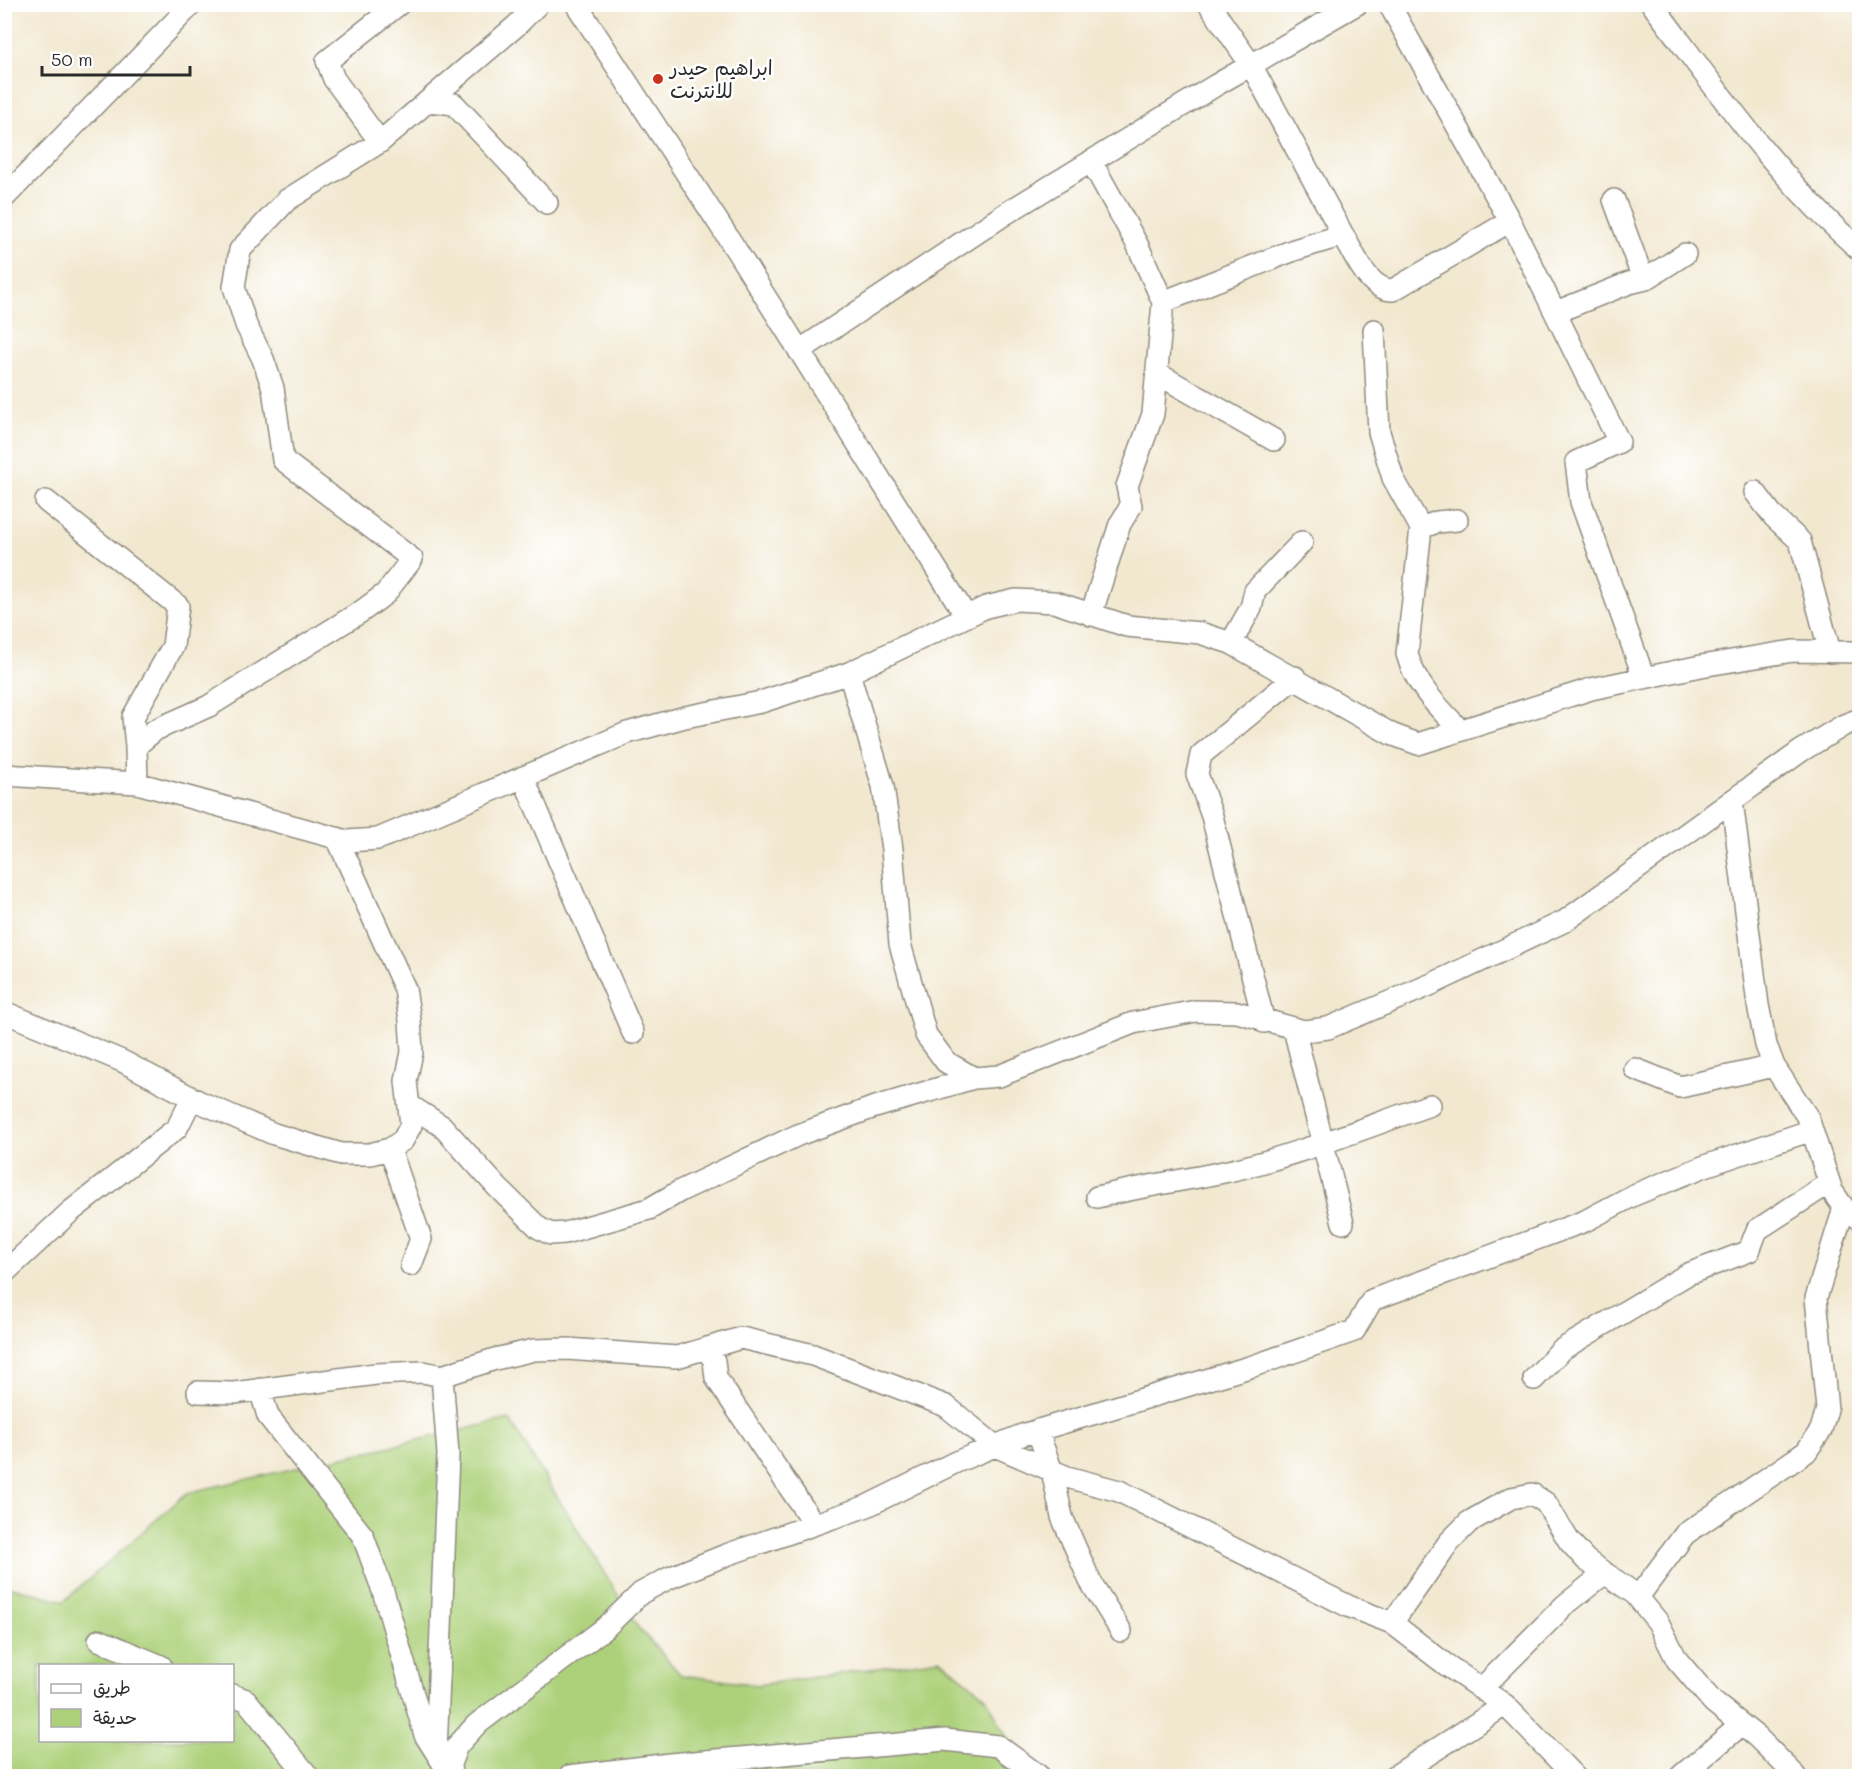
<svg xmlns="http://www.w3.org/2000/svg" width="1864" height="1781" font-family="Mali,'Playpen Sans Arabic',sans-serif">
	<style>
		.green { fill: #add17a; stroke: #6c7e52; stroke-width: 1.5; fill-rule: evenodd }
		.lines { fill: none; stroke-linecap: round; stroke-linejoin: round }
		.minor-casing { stroke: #8e8a7e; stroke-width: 24 }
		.minor { stroke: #fff; stroke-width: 21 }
		.poi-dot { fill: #c8321e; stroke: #fff; stroke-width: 2 }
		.labels { text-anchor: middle; stroke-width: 5; stroke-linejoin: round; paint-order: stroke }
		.poi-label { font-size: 20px; fill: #2b2b2b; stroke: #fff; text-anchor: start }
	</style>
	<rect width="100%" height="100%" fill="#fff"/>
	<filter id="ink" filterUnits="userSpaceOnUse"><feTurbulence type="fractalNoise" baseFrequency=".0167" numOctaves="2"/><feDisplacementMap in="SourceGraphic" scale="12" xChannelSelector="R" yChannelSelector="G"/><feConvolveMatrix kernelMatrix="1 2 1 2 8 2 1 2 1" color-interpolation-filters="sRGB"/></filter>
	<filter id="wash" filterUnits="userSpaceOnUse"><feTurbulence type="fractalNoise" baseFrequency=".008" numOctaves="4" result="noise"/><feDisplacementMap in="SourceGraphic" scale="24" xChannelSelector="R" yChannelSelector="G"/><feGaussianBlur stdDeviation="1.35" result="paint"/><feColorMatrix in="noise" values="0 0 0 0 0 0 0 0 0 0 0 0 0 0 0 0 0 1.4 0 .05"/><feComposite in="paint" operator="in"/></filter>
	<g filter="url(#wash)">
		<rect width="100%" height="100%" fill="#f2e8d0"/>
		<path class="green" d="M509,1419L637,1626L681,1675L758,1685L940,1659L986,1697L1027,1776H5L4,1585L64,1601L187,1493ZM40,1666H232V1740H40Z"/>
	</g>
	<g filter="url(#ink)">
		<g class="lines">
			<g class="minor-casing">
				<path id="minor" d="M576,4L731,242L966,616
					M1209,4L1251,65L1343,235
					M1389,4L1510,221L1619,442L1576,462L1581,502L1644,678
					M1652,4C1717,90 1779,180 1860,250
					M429,101L454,104L547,203
					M380,142L334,79L327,61L399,4
					M4,198L192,4
					M1614,200L1643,279
					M1163,302L1294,250L1343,235C1355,255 1368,290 1393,290L1510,221
					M1556,312L1629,283L1646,279L1685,254
					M1374,330L1379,432L1393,478L1421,528L1407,654C1416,686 1437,706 1460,730
					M799,351L1005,214L1216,85L1357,4
					M1158,374L1274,440
					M1755,492L1774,517L1800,541L1830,652
					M46,501L178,606L173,646L133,717L136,746
					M1421,528L1437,522L1457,520
					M1091,615L1120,524L1131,506L1127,486L1153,414L1163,302L1137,244L1091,161
					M1231,643L1251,608L1255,591L1302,542
					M849,673L883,786L892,849L900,944L926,1035L946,1062L974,1078L999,1076L1133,1023L1196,1011L1237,1012L1304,1031L1328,1028L1432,984L1565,921L1801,751L1844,725L1860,719
					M4,775L137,783L347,841L378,839L627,733L685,717L761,702L849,673L986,607L1016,600L1054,602L1127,626L1200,633L1231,643L1391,734L1418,744L1591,689L1701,666L1793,651L1860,652
					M523,777L633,1033
					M137,783L136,746L155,730L209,706L362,611L385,594L412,559L283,460L273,388L263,359L246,325L234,287L240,250L287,200L380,142L516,26L538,4
					M1732,801L1758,1005L1766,1045L1774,1066L1808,1118L1832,1191L1844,1208L1860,1219
					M4,1012L122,1061L200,1102L274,1134L341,1154H370L390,1149L403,1140L411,1125L406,1081L412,1052L410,1020L405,989L337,838
					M1264,1022L1212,816L1197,774L1201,755L1295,677
					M1294,1029L1343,1223
					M1635,1069L1680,1087L1774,1066
					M409,1105L442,1126L498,1188L539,1228L551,1234L565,1233L649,1209L680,1191L798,1135L872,1108L974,1078
					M390,1149L421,1239L411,1265
					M1097,1197C1138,1187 1179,1181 1219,1173C1288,1159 1363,1128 1430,1105
					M4,1273L70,1212L177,1128L192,1098
					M707,1348L714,1361L716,1378L814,1524
					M1534,1379L1561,1350L1688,1274L1749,1251L1757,1230L1829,1183
					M260,1389L268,1416L363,1536L383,1591L425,1735L451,1776
					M198,1392L234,1393L376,1374L423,1372L442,1376L495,1359L534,1350L567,1349L677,1357L741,1338L813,1355L946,1406L995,1446L1067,1477L1119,1491L1348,1606L1392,1623L1445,1664L1505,1705L1574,1776
					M1037,1430L1052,1471L1062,1517L1090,1581L1121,1631
					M1638,1597L1685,1534L1806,1452L1821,1430L1827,1409L1816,1298L1844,1208
					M1392,1623L1449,1542L1469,1522L1511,1498L1532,1494L1546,1503L1569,1541L1586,1560L1635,1594L1658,1622L1677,1660L1713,1702L1757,1737L1796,1776
					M99,1640L161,1666
					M1481,1689L1565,1605L1605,1573
					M232,1695L246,1700L308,1776
					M436,1752L448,1454L442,1376
					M451,1776L450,1764L457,1746L476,1725L605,1628L641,1593L669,1578L726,1555L867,1506L956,1462L1022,1435L1253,1366L1354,1331L1372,1300L1585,1221L1634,1195L1705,1166L1812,1130
					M569,1776L670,1764L945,1740L998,1746L1039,1776
					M1395,1776L1505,1705
					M1681,1776L1741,1725"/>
			</g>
			<use href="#minor" class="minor"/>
		</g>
	</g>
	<circle class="poi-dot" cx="658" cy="79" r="6"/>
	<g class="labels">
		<g class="poi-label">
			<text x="670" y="75">ابراهيم حيدر<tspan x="670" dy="23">للانترنت</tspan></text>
		</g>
	</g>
	<rect width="1864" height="1781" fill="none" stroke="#fff" stroke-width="24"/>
	<rect x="39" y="1664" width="195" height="78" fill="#ffffff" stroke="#aaaaaa" stroke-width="1.5"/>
	<rect x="51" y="1684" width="30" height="9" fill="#ffffff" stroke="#aaaaaa" stroke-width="1.5"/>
	<text x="93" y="1694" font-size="18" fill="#2b2b2b">طريق</text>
	<rect x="51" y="1709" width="30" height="18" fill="#add17a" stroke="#aaaaaa" stroke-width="1.5"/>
	<text x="93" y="1724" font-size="18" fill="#2b2b2b">حديقة</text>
	<path d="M42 66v9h148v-9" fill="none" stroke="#2b2b2b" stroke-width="3"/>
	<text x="51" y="66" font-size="18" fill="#2b2b2b" stroke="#ffffff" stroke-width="4.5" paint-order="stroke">50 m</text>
</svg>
